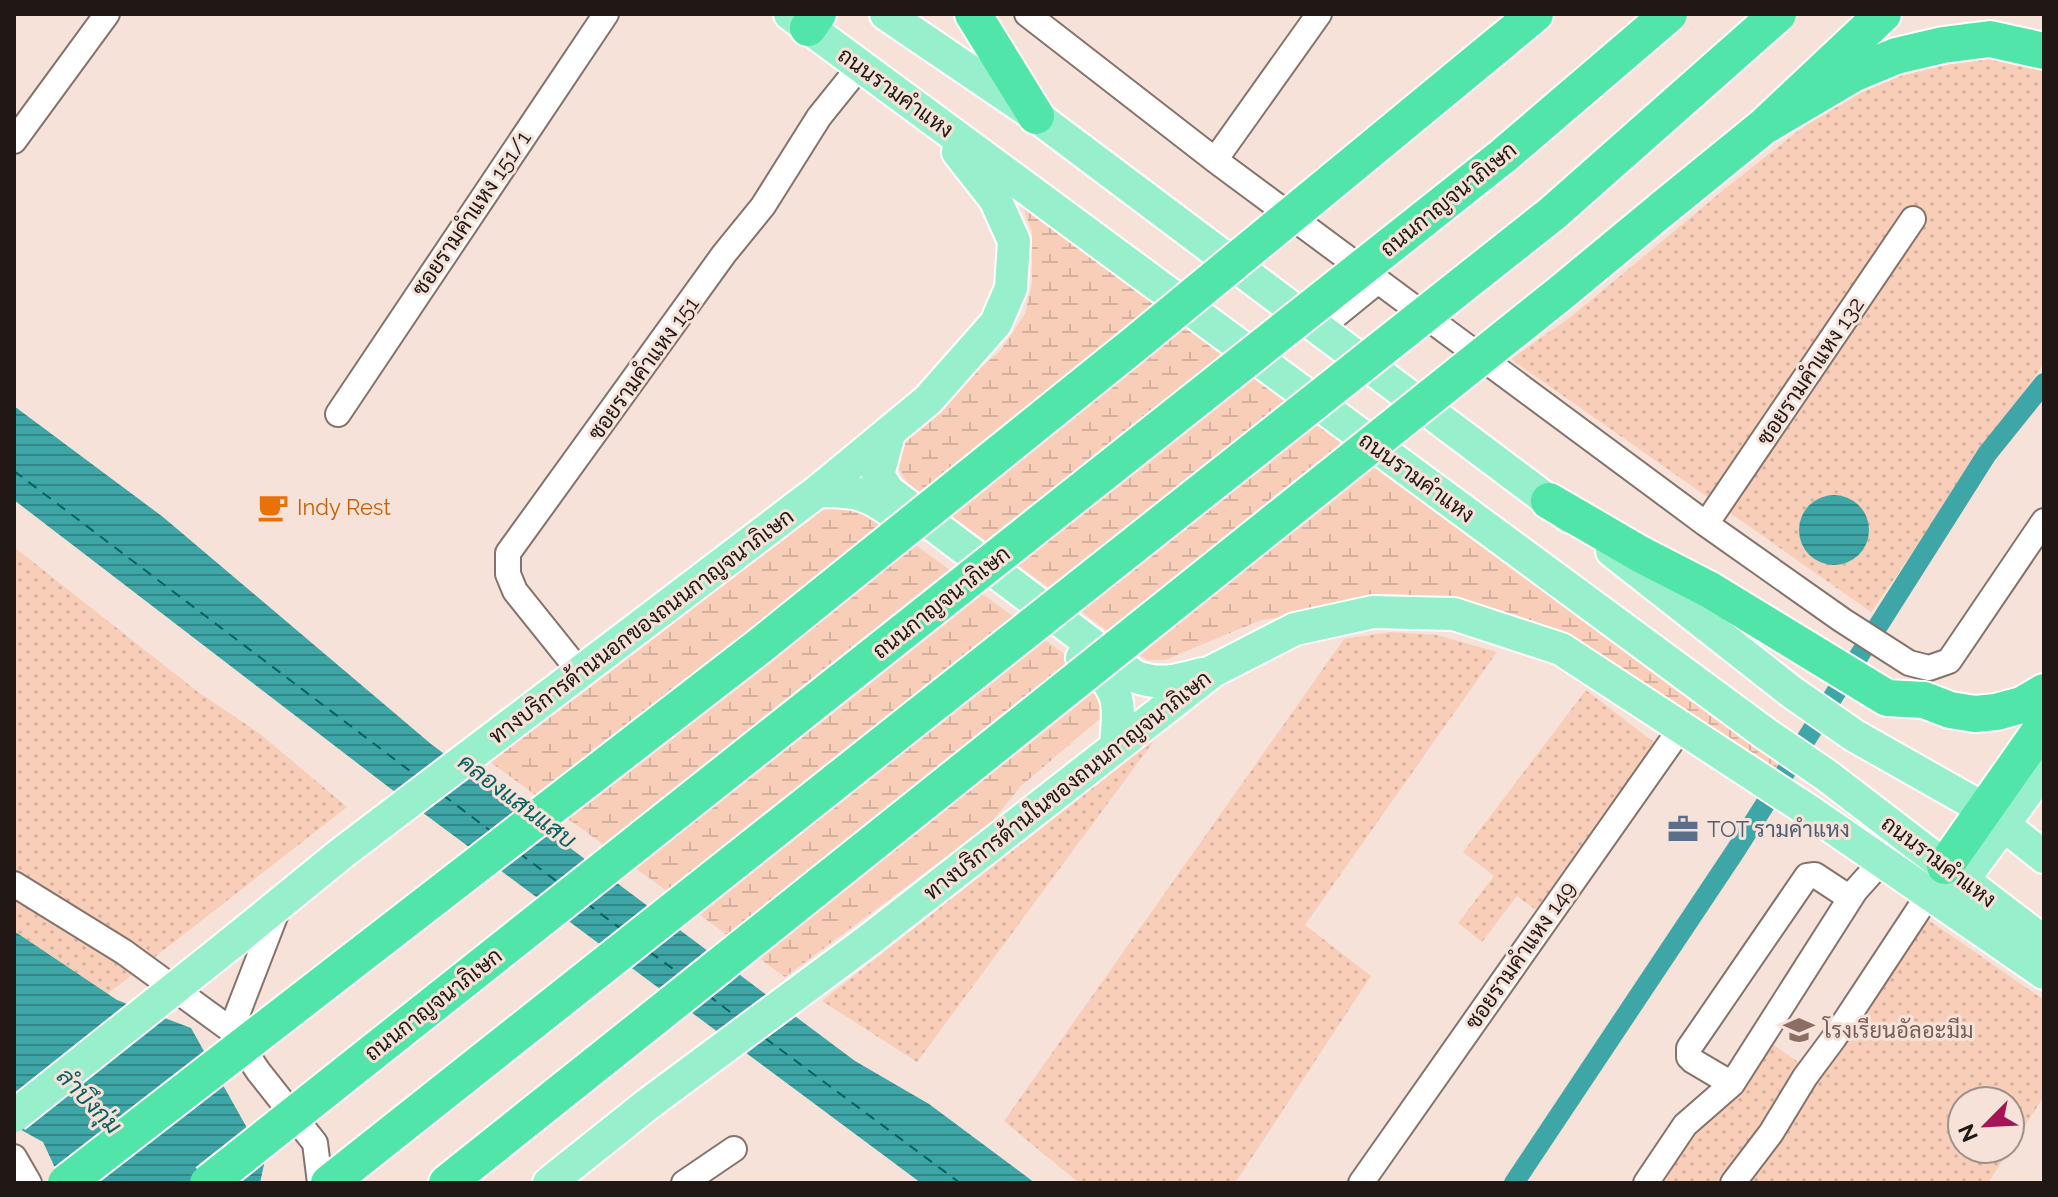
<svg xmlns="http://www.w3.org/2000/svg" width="2058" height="1197" font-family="Raleway,Sarabun,sans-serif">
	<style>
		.grass { fill: url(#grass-dots) }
		.wetland { fill: url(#wetland-marsh) }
		.water { fill: url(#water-rules) }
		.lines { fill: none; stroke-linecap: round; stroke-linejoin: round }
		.canal { stroke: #3ea6a6; stroke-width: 20 }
		.ferry { stroke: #086162; stroke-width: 2; stroke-dasharray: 10 8; stroke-linecap: butt }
		.minor-casing { stroke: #84736b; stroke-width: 28 }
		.major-casing { stroke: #fff; stroke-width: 36 }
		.highway-casing { stroke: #fff; stroke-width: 40 }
		.minor { stroke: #fff; stroke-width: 24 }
		.major { stroke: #97efcb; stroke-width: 32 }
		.highway { stroke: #52e5a9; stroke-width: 36 }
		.major-bridge-casing { stroke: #fff; stroke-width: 36; stroke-linecap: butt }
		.highway-bridge-casing { stroke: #fff; stroke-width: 40; stroke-linecap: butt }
		.major-bridge { stroke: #97efcb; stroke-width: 32 }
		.highway-bridge { stroke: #52e5a9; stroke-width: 36 }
		.labels { text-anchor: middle; stroke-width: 6; stroke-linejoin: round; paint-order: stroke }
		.street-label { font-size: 22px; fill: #1f1815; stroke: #f6e2d9 }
		.food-label { font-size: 22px; fill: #c56008; stroke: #f6e2d9; text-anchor: start }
		.service-label { font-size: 22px; fill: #4e5e75; stroke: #f6e2d9; text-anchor: start }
		.education-label { font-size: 22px; fill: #785e54; stroke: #f6e2d9; text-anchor: start }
		.water-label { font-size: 24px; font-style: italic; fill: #086162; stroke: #f6e2d9 }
	</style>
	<defs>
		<pattern id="grass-dots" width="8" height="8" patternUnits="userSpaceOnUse" patternTransform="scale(2)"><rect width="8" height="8" fill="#f8ceb9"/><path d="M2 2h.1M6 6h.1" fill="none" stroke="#d4b09e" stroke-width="1.8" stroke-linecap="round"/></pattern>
		<pattern id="wetland-marsh" width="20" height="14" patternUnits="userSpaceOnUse" patternTransform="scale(2)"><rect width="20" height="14" fill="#f8ceb9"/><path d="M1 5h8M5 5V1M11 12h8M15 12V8" fill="none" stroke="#d4b09e"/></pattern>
		<pattern id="water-rules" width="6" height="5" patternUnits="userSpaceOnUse" patternTransform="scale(2)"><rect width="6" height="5" fill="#3ea6a6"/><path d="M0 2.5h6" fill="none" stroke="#338686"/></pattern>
	</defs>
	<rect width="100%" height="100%" fill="#f6e2d9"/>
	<path class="grass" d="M1993,52L2044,64V363L1871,612L1511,359L1572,316L1731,184L1854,87L1923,61Z
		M14,547L198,692L259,733L347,807L14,1067Z
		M1391,632L1437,635L1497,652L1305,925L1371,976L1235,1183H1079L1004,1121L1344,639Z
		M1586,690L1660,747L1536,910L1517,896L1482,942L1458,923L1494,876L1463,852Z
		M1159,734L917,1062L822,1001Z
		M1921,915L2044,1000V1096L2010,1149V1101H1962V1149H2010L1988,1183H1665L1689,1129L1771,1043L1814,1073Z"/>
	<path class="wetland" d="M1019,196L1395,483L1598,621L1780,758L1773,774L1601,658L1373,604L1261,620L1165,660H1147L907,483L895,463L904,434L1000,351L1025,314L1032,283V232Z
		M823,499L857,502L1100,680L1103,716L1021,786L989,825L785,977L482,756Z"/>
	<path class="water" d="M14,406L163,517L431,744L855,1061L929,1104L1035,1183H921L395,792L14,500Z
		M1799 530a35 35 0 1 1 70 0a35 35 0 1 1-70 0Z
		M14,931L117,1000L191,1028L265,1160L260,1183H62L43,1142L14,1126Z"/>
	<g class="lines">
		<path class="canal" d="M1514,1183L1736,850L1987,454L2044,383"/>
		<path class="ferry" d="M14,471L418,777
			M443,795L492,832
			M519,853L559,883
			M586,903L620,928
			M650,952L680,974
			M708,995L738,1018
			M765,1038L960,1183"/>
		<g class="minor-casing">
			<path id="minor" d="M1027,14L1215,160L1706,524L1842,620L1909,663L1929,668L1949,661L2044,521
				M14,141L107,14
				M1215,160L1319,14
				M1319,329L1378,281
				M338,414L606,14
				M1706,524L1913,219
				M580,672L515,591L508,574V553L724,254L763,206L819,117L860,66
				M14,884L124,952L231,1030L258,1071L315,1143L320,1183
				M231,1030L279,906
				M1732,1084L1693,1061L1689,1057V1048L1807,876L1815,875L1850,898
				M14,1157L29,1183
				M684,1183L734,1149
				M1361,1183L1681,728
				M1646,1183L1685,1125L1732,1084L1855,891L1881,862
				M1733,1183L1771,1133L1805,1077L1834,1038L1929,894"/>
		</g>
		<g class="major-casing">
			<path id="major" d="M790,14L1766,734L1826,775L2044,942
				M886,14L1036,116L1570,517
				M889,434L878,475L888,491L1134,676C1159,686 1177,681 1202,674
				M818,491C858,491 868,493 900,518
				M1612,551L1793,693L1855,736L1984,809L2044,857
				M1082,658C1121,689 1120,697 1116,745
				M1963,880L2044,769
				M229,945L342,853L818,491L928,400L996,323L1011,288L1014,241L995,199L958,152
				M549,1183L648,1104L869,940L1213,671L1295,629L1373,612L1454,614L1561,649L1809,811L2044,973"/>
		</g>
		<g class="highway-casing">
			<path id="highway" d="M973,14L1036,116
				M808,28L818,14
				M1500,43L1535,14
				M1763,127L1853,74L1896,56L1943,45L1990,39L2044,51
				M1661,210L1763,127L1883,14
				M1549,501L1640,554L1710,590L1887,698L1924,700L1950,710L1975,714L1996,712L2022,705L2044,692
				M1945,866L2044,725
				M447,1183L719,966"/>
		</g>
		<use href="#minor" class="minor"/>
		<use href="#major" class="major"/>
		<use href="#highway" class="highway"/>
		<g class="major-bridge-casing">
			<path id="major-bridge" d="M14,1116L229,945"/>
		</g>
		<g class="highway-bridge-casing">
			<path id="highway-bridge" d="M719,966L1562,292L1661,210
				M66,1183L761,645L1136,343L1500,43
				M208,1183L1503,156L1669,14
				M329,1183L1553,213L1778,14"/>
		</g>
		<use href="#major-bridge" class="major-bridge"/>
		<use href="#highway-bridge" class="highway-bridge"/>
	</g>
	<defs>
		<g id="cafe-bare" transform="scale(2.4)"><path d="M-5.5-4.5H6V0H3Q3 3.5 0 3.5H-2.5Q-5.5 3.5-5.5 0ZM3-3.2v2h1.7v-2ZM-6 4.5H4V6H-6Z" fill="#e8710a" stroke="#f6e2d9" stroke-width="2.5" paint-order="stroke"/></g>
		<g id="office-bare" transform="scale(2.4)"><path d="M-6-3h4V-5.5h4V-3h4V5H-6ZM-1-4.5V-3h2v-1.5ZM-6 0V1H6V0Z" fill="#5c6f8a" stroke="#f6e2d9" stroke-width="2.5" paint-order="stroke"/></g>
		<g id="school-bare" transform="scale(2.4)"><path d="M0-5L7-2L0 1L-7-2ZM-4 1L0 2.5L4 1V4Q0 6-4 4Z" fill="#8d6e63" stroke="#f6e2d9" stroke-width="2.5" paint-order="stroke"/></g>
	</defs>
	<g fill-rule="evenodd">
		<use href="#cafe-bare" x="273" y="507"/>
		<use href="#office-bare" x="1683" y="829"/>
		<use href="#school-bare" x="1799" y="1030"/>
	</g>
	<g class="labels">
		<g class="street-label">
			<text transform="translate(896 92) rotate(36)" y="8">ถนนรามคำแหง</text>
			<text transform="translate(1448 199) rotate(-39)" y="8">ถนนกาญจนาภิเษก</text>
			<text transform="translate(471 213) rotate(-56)" y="8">ซอยรามคำแหง 151/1</text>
			<text transform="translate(643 368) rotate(-54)" y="8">ซอยรามคำแหง 151</text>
			<text transform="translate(1810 371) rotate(-56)" y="8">ซอยรามคำแหง 132</text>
			<text transform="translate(1417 477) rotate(36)" y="8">ถนนรามคำแหง</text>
			<text transform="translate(941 602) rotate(-38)" y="8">ถนนกาญจนาภิเษก</text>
			<text transform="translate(641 626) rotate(-37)" y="8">ทางบริการด้านนอกของถนนกาญจนาภิเษก</text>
			<text transform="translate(1067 785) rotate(-38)" y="8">ทางบริการด้านในของถนนกาญจนาภิเษก</text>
			<text transform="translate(1939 861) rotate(37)" y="8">ถนนรามคำแหง</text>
			<text transform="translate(1520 955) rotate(-55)" y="8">ซอยรามคำแหง 149</text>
			<text transform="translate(433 1004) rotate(-38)" y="8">ถนนกาญจนาภิเษก</text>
		</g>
		<g class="food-label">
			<text x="297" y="515">Indy Rest</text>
		</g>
		<g class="service-label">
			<text x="1707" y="837">TOT รามคำแหง</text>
		</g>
		<g class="education-label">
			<text x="1823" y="1038">โรงเรียนอัลอะมีม</text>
		</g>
		<g class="water-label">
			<text transform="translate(517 801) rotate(37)" y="8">คลองแสนแสบ</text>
			<text transform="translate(89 1101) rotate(46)" y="8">ลำบึงกุ่ม</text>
		</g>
	</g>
	<rect width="2058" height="1197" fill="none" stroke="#1f1815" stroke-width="32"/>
	<g transform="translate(1986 1125) rotate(246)"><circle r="38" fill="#f6e2d9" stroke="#a0918b" stroke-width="2"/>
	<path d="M0-6L14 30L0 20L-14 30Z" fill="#a41456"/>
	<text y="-12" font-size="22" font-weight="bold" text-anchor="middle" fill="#1f1815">N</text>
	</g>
</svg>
